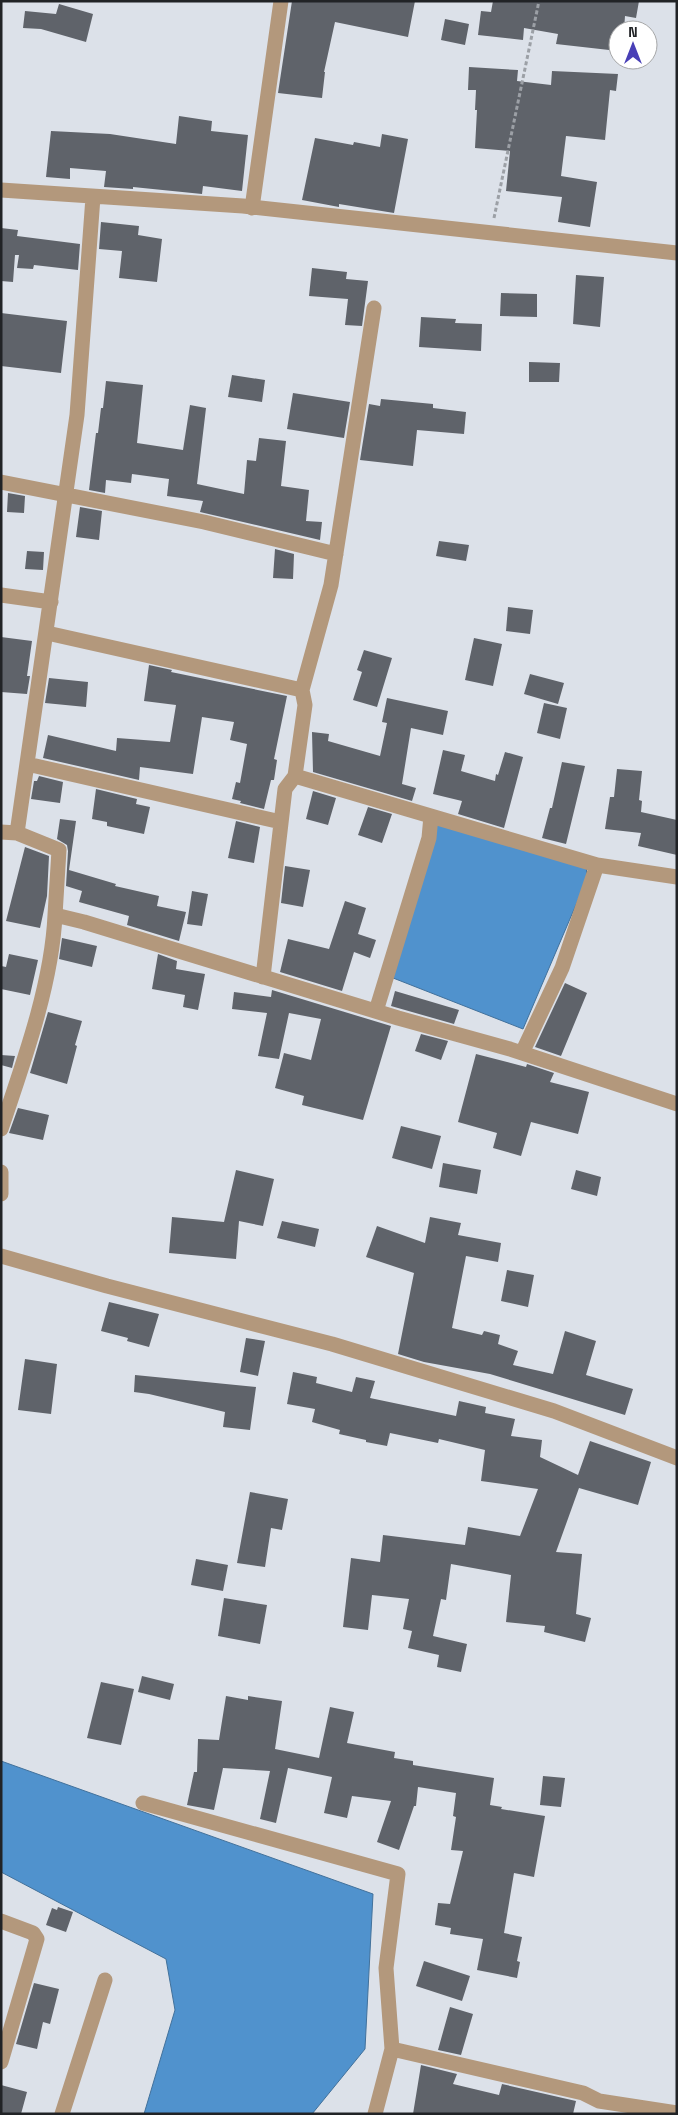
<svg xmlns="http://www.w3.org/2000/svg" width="678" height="2115" font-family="'Space Grotesk',sans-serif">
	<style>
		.water { fill: #5092cd; stroke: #42719b }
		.building { fill: #5f636a }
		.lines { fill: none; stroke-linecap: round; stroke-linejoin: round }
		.path { stroke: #9ca0a6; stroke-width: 3; stroke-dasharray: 4 2.5; stroke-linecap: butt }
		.minor { stroke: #b3987c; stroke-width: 15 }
	</style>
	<rect width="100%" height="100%" fill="#dce1e9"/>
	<path class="water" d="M435,817L586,863L587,879L523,1029L388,976Z
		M1,1761L373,1894L365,2049L312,2114H144L175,2010L166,1959L1,1872Z"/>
	<path class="building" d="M292,1H415L408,37L335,22L324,72H325L322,98L278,93Z
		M493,1H639L636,18L625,16L624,30H618V51L556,44L558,34L524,28L523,40L478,35L481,11L491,12Z
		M59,4L93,14L86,42L41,29L23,28L25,11L56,14Z
		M445,19L469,24L465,45L441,40Z
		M469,67L518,70L517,81L551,85L552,71L618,74L616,91L610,90L605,140L566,136L561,176L597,182L590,227L558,222L562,197L506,191L510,151L475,148L477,110H475L476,90H468Z
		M179,116L212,121L211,131L248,135L242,191L203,186L202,194L133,187V189L104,187L106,171L70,168V179L46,177L51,131L110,134L176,144Z
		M382,134L408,139L394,213L339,204V207L302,200L315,138L353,145L354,142L380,147Z
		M101,222L139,226L138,235L162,239L157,282L119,278L122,251L99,249Z
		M1,228L18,230L17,236L80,244L78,270L34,265L33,269L17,268L19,255H15L13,282L1,281Z
		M312,268L347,272L346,279L368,281L362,326L345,325L348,299L309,296Z
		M576,275L604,277L600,327L573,324Z
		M501,293L537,294V317L500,316Z
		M1,313L67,321L61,373L1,366Z
		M421,317L456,319L455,323L482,324L481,351L419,347Z
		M529,362L560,363L559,382H529Z
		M232,375L265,380L262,402L228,397Z
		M106,381L143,385L137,443L183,450L190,405L206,408L197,484L244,494L247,460L256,461L259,438L286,441L281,486L309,490L306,521L322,522L320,540L200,512L203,501L167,496L169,479L132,474L131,483L106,480L105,493L89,490L96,433H98L101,408H103Z
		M293,393L350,402L344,438L287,429Z
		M381,399L433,404V408L466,412L464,434L417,430L413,466L360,460L369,404L380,406Z
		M8,493L25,496L24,513L7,512Z
		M80,507L102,511L99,540L76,537Z
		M439,541L469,545L466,561L436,556Z
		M275,549L294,554L293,579L273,578Z
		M27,551L44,552L43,570L25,569Z
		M508,607L533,610L530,634L506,631Z
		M1,637L32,641L27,676H30L27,694L1,692Z
		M474,638L502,644L493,686L465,680Z
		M364,650L392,658L377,707L353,700L362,672L357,670Z
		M149,665L172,670L171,672L287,696L274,759L277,760L274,780H271L264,809L240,803L241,801L232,799L236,782L240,783L247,744L230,740L234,722L202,717L193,774L140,767L139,780L43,758L48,735L116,751L117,738L170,742L176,705L144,701Z
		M530,674L564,683L558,704L524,694Z
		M49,678L88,682L86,707L45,703Z
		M387,698L448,711L443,735L411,728L402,784L416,788L412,801L313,772L312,732L329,734L328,741L380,756L387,723L382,722Z
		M544,703L567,708L560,739L537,733Z
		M443,750L465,755L461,771L495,781L496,774L498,775L505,752L523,757L504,828L458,814L462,801L433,794Z
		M562,762L585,766L566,844L542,838L550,808H552Z
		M617,769L642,771L639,800L642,801L641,812L677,820V855L638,846L641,833L605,829L610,797H614Z
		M39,776L63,782L60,803L31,799L34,781H37Z
		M96,789L137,799L136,804L150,807L144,834L107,826V822L92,819Z
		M313,791L336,798L328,825L306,819Z
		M368,807L392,814L382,843L358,835Z
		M60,819L76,821L69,870L116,884L115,886L159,896L157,906L186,912L179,941L127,925L129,916L79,902L82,891L66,886L68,851L67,845L57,839Z
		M236,821L260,827L254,863L228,858Z
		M25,847L49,856L47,896L40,928L6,921Z
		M285,866L310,870L303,907L281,903Z
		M192,891L208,894L202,926L187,924Z
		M345,901L366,908L358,934L376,940L370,958L354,952L342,991L280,972L288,939L329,949Z
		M62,938L97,946L92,967L59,959Z
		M9,954L38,960L30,995L1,989V966L6,967Z
		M158,954L177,961L176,969L205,974L198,1010L183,1007L185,995L152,989Z
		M565,983L587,993L561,1056L535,1047Z
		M272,990L391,1026L363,1120L302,1105L304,1096L275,1088L284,1053L311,1060L321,1019L289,1013L279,1059L258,1056L267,1013L232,1009L234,992L271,997Z
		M395,991L459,1010L454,1024L391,1006Z
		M48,1012L82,1021L75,1045L77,1046L67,1084L30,1073Z
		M421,1034L448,1041L441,1060L415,1051Z
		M476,1054L526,1067L527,1064L554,1073L550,1082L589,1092L578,1134L531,1122L521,1156L493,1148L497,1133L458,1122Z
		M1,1055L15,1056L12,1068L1,1065Z
		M18,1108L49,1115L43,1140L9,1133Z
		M401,1126L441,1136L432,1169L392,1158Z
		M443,1163L481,1170L477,1194L439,1187Z
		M236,1170L274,1179L263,1226L239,1221L236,1259L169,1253L172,1217L224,1222Z
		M576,1170L601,1177L597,1196L571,1189Z
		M430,1217L461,1223L458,1235L501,1243L498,1262L466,1256L452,1328L482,1335L484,1331L500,1335L498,1344L518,1351L513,1365L553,1374L565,1331L596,1341L586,1375L633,1389L625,1415L490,1374L424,1362L398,1354L414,1273L366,1257L377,1226L425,1243Z
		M282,1221L319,1229L315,1247L277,1238Z
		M507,1270L534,1275L528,1307L501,1301Z
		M109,1302L159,1314L149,1347L127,1341L128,1338L101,1331Z
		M246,1338L265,1341L258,1376L240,1372Z
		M25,1359L57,1364L51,1414L18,1410Z
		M293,1372L317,1377L316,1383L352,1392L356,1377L375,1381L370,1398L456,1416L459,1401L486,1407L485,1413L515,1419L511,1436L542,1440L540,1457L578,1475L590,1441L651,1462L638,1505L579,1488L556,1552L582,1554L576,1614L591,1618L585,1642L544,1632L545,1626L506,1622L511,1575L451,1564L446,1600L441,1599L433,1636L467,1644L461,1672L437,1667L439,1655L408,1648L412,1631L403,1629L409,1599L372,1595L368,1630L343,1627L351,1558L380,1562L383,1535L465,1545L468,1527L520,1536L538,1489L481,1481L485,1450L439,1439L438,1443L390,1433L387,1446L366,1442V1440L339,1434L340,1430L312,1422L315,1409L287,1404Z
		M135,1375L256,1387L250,1430L223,1427L225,1412L149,1394L134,1392Z
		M250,1492L288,1499L282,1530L271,1528L265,1567L237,1563Z
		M196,1559L228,1565L223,1591L191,1585Z
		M224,1598L267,1605L260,1644L218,1636Z
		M142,1676L174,1684L170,1700L138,1692Z
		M101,1682L134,1689L121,1745L87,1738Z
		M226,1696L248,1700V1696L282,1701L275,1749L319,1758L330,1707L354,1712L347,1743L395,1752L394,1758L413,1761V1765L494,1778L490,1805L502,1807L501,1809L545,1816L534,1877L514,1873L504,1933L522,1937L517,1961L520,1962L517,1978L477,1970L483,1939L450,1934L451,1928L435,1925L438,1903L450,1904L463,1851L451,1850L456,1817L453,1816L456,1793L418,1787L416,1806H414L399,1850L377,1842L391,1801L352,1796L347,1818L324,1813L332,1777L288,1768L276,1823L260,1819L270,1771L223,1768L214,1810L187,1805L194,1772H197L198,1739L219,1740Z
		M543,1776L565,1778L561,1807L540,1805Z
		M58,1907L73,1912L66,1932L46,1925L52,1908L57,1910Z
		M424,1961L470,1976L462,2001L416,1986Z
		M34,1983L59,1989L50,2024L43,2022L37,2049L16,2044Z
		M450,2007L473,2014L461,2055L438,2050Z
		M421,2065L457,2074L453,2084L499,2095L502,2084L576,2101L573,2114H413Z
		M1,2085L27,2092L21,2114H1Z"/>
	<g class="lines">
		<path class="path" d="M494,218L539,1"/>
		<path class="minor" d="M1,190L243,206L677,253
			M252,208L281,1
			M1,482L204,522L336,554
			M1,595L51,602
			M47,633L302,690
			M27,764L281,822
			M295,776L597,865L677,877
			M1,832L17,833L59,850L55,915
			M17,833L77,415L93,197
			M263,977L285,789L295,776L305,705L302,690L331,585L374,308
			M376,1011L429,838L431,816
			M522,1053L562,968L597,865
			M1,1129C23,1064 52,984 55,915L84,922L398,1018L510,1049L677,1104
			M1,1172V1194
			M1,1256L107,1286L332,1344L554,1411L677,1458
			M143,1803L398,1874L386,1968L392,2049L375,2114
			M1,1921L33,1933L37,1939L1,2062
			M392,2049L583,2093L599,2101L677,2113
			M62,2114L105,1980"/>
	</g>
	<rect width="678" height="2115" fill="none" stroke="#212326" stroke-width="5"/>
	<g transform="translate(633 45)"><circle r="24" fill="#ffffff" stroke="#a6a7a8"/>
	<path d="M0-4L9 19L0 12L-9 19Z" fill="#483fb6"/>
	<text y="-8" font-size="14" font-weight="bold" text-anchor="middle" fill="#212326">N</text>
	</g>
</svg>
